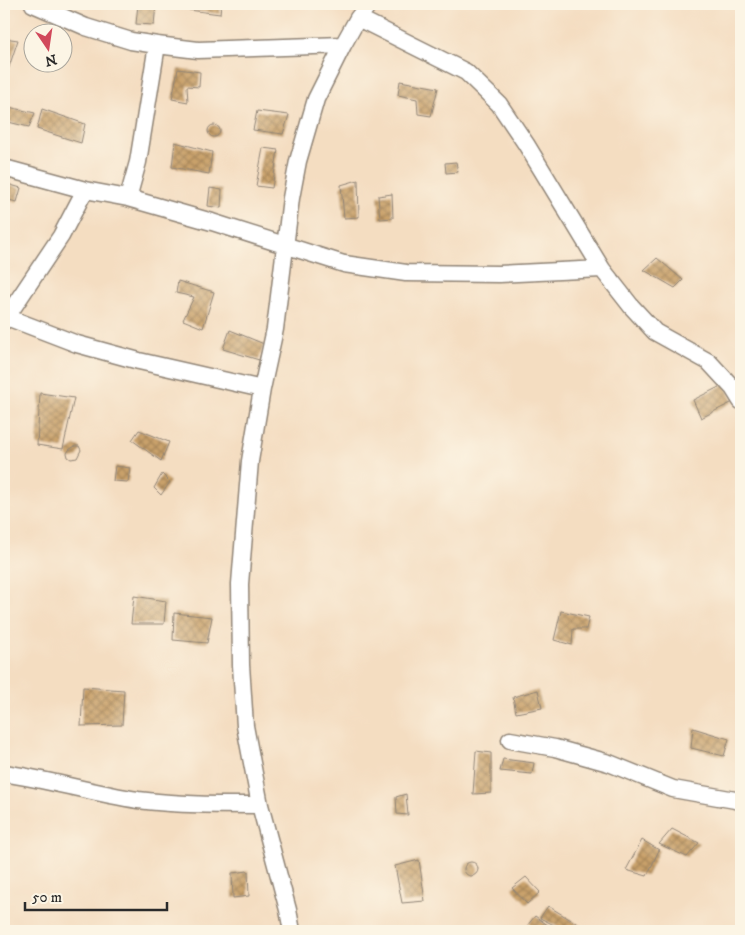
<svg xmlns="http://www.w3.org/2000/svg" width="745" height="935" font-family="'IM FELL DW Pica',serif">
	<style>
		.building { fill: url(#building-cross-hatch) }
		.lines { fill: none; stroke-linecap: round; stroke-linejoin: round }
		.minor-casing { stroke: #908476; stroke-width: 19 }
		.minor { stroke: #fff; stroke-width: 16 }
	</style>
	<defs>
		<pattern id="building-cross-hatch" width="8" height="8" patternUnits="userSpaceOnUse" patternTransform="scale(1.25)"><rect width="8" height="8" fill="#c9a16b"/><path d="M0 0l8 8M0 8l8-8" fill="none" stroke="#a38358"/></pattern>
	</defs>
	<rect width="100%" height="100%" fill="#fcf5e5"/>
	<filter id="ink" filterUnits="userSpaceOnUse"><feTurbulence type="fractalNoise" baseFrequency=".02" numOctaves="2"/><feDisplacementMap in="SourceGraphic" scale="10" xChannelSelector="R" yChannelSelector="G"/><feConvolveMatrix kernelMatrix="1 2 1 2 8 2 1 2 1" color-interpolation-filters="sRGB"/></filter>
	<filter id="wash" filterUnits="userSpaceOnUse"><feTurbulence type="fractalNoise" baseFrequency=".0096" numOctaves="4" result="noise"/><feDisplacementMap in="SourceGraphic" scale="20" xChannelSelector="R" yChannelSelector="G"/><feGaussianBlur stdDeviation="1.12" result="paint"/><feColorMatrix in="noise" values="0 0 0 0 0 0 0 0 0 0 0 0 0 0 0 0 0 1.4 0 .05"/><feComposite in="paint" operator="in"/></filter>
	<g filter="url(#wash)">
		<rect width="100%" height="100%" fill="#f4ddc1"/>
		<g id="blocks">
			<path class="building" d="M138,4H156L154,25L136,24Z
				M190,4H221L220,14L189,10Z
				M4,38L18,40L8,70L4,69Z
				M178,69L200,72L199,87L187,86L188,102L172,99Z
				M400,81L438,88L431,116L418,114L417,99L398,95Z
				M4,106L35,113L29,127L4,121Z
				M42,109L85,124L81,143L37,129Z
				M257,111L289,115L283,134L253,130Z
				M208 131a6 6 0 1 1 12 0a6 6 0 1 1-12 0Z
				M175,142L212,152L209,174L172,167Z
				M263,148L278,150L272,188L256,186Z
				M456,162L458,172L446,173L445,163Z
				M358,180L359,217L344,218L341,185Z
				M4,183L21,188L17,202L4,199Z
				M210,188L222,190L221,208L208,206Z
				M392,194L393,218L380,219L378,196Z
				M657,258L683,280L675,288L644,270Z
				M178,281L214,292L203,328L183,320L194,297L176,293Z
				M230,330L264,344L259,360L223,349Z
				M725,384L733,402L701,418L693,400Z
				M40,393L74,398L63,449L37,445Z
				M139,430L169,442L161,461L132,440Z
				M75,446H79L81,450L77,458L71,459L68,457L67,453L69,450Z
				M115,466L130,468L128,482L113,481Z
				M162,474L170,482L161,495L154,488Z
				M134,596L166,601L164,624H131Z
				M561,611L589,617L586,629H573L572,645L554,640Z
				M174,613L212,617L207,643L173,640Z
				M83,687L124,690L122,725L81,726Z
				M538,690L542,708L516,713L513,697Z
				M693,728L729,739L724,756L691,748Z
				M476,751L491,753V793L473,794Z
				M503,759L534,763L532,774L500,771Z
				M406,794L408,815L397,814L396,797Z
				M672,829L699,843L687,857L659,844Z
				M642,840L659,850L647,876L626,870Z
				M419,860L425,901L402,903L395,866Z
				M464 869a7 7 0 1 1 14 0a7 7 0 1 1-14 0Z
				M248,871L249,896L233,898L232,873Z
				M526,877L540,892L527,904L512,888Z
				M548,906L581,926L577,931H566L540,918Z
				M535,916L549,926L545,931H523Z"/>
		</g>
	</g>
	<g filter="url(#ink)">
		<use href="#blocks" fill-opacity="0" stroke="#908476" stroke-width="1"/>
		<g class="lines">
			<g class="minor-casing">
				<path id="minor" d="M33,4L86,27L131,41L157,45L198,50L343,45
					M358,18L466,72L499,104L526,144L602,269L631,306L655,332L709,362L733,388L741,401
					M4,168L85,190L128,198L212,222L344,264L406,273L499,274L602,269
					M128,198L138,162L157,45
					M4,316L77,344L139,361L262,389
					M4,321L61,236L85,190
					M510,740L555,748L609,763L673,789L741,801
					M4,773C49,780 93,793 138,800C178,805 220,805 260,805
					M292,931L288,910L260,805L245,726L241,665L240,584L250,461L262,389L275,329L291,198L298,161L316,99L343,45L358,18L369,4"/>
			</g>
			<use href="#minor" class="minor"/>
		</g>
	</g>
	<rect width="745" height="935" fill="none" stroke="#fcf5e5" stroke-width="20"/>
	<g transform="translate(48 48) rotate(167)"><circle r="24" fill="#fcf5e5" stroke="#a8a49b"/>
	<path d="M0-4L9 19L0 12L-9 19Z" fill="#d1495b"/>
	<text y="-8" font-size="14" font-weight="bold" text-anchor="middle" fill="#2b2b2b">N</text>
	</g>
	<path d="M25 902v8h142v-8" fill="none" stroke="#2b2b2b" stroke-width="2.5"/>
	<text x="32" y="902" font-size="15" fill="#2b2b2b" stroke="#fcf5e5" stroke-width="4" paint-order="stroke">50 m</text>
</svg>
